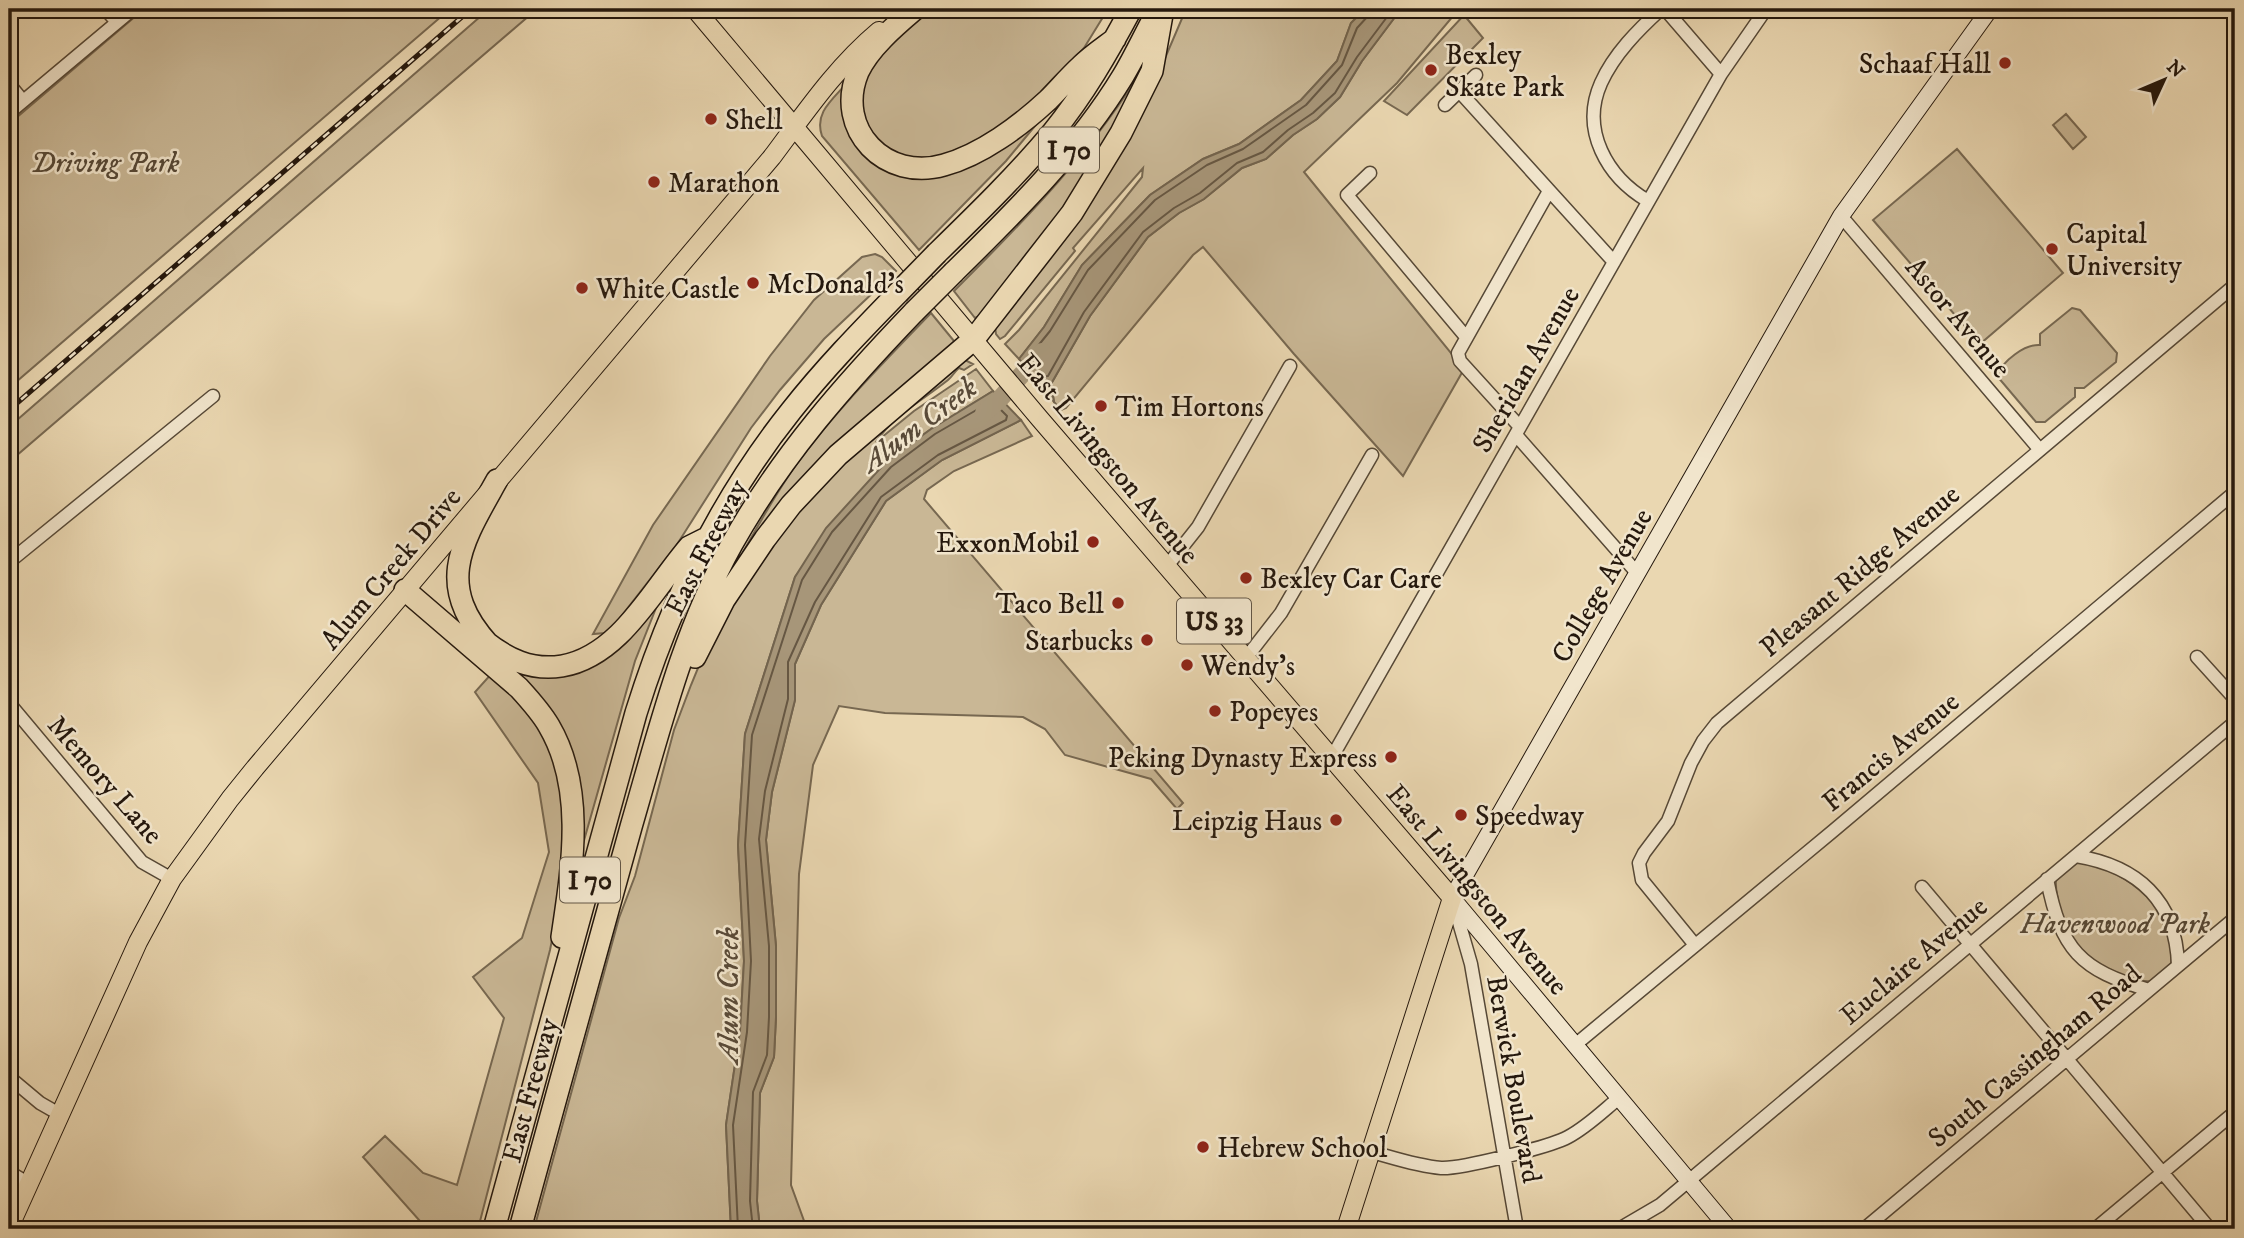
<svg xmlns="http://www.w3.org/2000/svg" width="2244" height="1238" font-family="'IM FELL DW Pica',serif">
	<style>
		.green { fill: #c9b795; stroke: #776851; stroke-width: 2 }
		.water { fill: #a79679; stroke: #73644e; stroke-width: 2 }
		.lines { fill: none; stroke-linecap: round; stroke-linejoin: round }
		.shore { stroke: #665743; stroke-width: 2 }
		.river { stroke: #a79679; stroke-width: 18 }
		.street-casing { stroke: #564836; stroke-width: 15 }
		.secondary-casing { stroke: #25180d; stroke-width: 18 }
		.primary-casing { stroke: #25180d; stroke-width: 20 }
		.highway-casing { stroke: #25180d; stroke-width: 24 }
		.street { stroke: #f1e5cc; stroke-width: 12 }
		.secondary { stroke: #f1e5cc; stroke-width: 16 }
		.primary { stroke: #ead7b1; stroke-width: 18 }
		.highway { stroke: #ead7b1; stroke-width: 21 }
		.rail-casing { stroke: #25180d; stroke-width: 5 }
		.rail { stroke: #f1e5cc; stroke-width: 2.5; stroke-dasharray: 8; stroke-linecap: butt }
		.highway-bridge-casing { stroke: #25180d; stroke-width: 24; stroke-linecap: butt }
		.highway-bridge { stroke: #ead7b1; stroke-width: 21 }
		.poi-dot { fill: #8f2418; stroke: #f1e5cc; stroke-width: 2.5 }
		.labels { text-anchor: middle; stroke-width: 5; stroke-linejoin: round; paint-order: stroke }
		.shield { fill: #f1e5cc; stroke: #625646; stroke-width: 2 }
		.shield-label { font-size: 26px; font-weight: bold; fill: #25180d }
		.poi-label { font-size: 28px; fill: #25180d; stroke: #f1e5cc; text-anchor: start }
		.park-label { font-size: 28px; font-style: italic; fill: #564836; stroke: #f1e5cc }
		.street-label { font-size: 28px; fill: #25180d; stroke: #f1e5cc }
		.water-label { font-size: 30px; font-style: italic; fill: #594a38; stroke: #f1e5cc }
	</style>
	<rect width="100%" height="100%" fill="#ead7b1"/>
	<filter id="stains"><feTurbulence type="fractalNoise" baseFrequency=".00286" numOctaves="4"/><feColorMatrix values="0 0 0 0 .2 0 0 0 0 .09 0 0 0 0 .02 0 0 0 .5 -.17"/></filter>
	<radialGradient id="worn" r=".72"><stop offset=".6" stop-color="#630" stop-opacity="0"/><stop offset="1" stop-color="#630" stop-opacity=".3"/></radialGradient>
	<path class="green" d="M144,9H450L9,388V124Z
		M489,9H537L9,462V427Z
		M934,9H1108L1084,48L1062,73L1004,127L941,159L898,156L875,140L858,104L874,52L922,15Z
		M1186,9H1365L1351,23L1337,61L1301,100L1239,144L1203,159L1150,195L1082,265L1044,327L1019,359L1005,344L1019,330L1142,177L1143,168L1073,248L1075,251L1005,336L1000,339L996,334L995,326L1160,70Z
		M1401,9H1459L1397,83L1304,172L1464,369L1403,476L1294,354L1203,247L1193,255L1066,408L1061,410L1054,402L1051,384L1090,316L1148,237L1179,213L1204,199L1242,168L1266,159L1293,135L1317,119L1340,97L1362,61Z
		M1464,15L1483,38L1407,115L1384,101Z
		M1146,63L1085,184L984,314L975,318L954,291C1025,220 1094,150 1146,63Z
		M846,84L847,101L904,173L1049,109L1006,161L919,250L822,136C814,113 832,100 846,84Z
		M2066,114L2086,137L2073,149L2053,125Z
		M1957,149L2063,273L1980,344L1873,220Z
		M875,254L882,257L896,271L824,339L780,390L751,428L676,546L612,628L605,633L593,634L653,525L770,356L814,300L862,257Z
		M2072,308L2080,310L2117,353L2116,362L2084,388H2075V397L2045,422H2036L1997,376C2002,361 2025,344 2040,345V334Z
		M931,313L954,341L952,346L746,554L743,552C760,522 776,493 796,465C836,410 884,362 931,313Z
		M963,359L973,364L964,370L959,368C954,372 953,376 948,380C923,400 894,415 876,442L914,411L976,369L993,391L931,429L886,462L795,577L745,734L738,845L744,961L740,1031L726,1125L731,1229H534L619,918L635,876L674,730L691,685L707,646L750,570L833,470Z
		M1021,420L1032,436L954,471L927,490L924,499L1183,803L1177,809L1151,779L1065,755L1045,729L1023,717L885,713L839,706L813,765L799,874L791,1185L807,1229H760L757,1201L760,1093L774,1057L776,1017V946L766,840L772,792L795,700V664L821,605L886,501L942,460Z
		M662,593L635,661L581,851L575,788L504,661L554,672Z
		M493,672L543,726L565,800L560,900L550,950L478,1229H427L363,1157L385,1136L423,1173L457,1185L504,1018L473,977L522,938L549,852L538,783L475,692Z
		M2082,862C2128,871 2179,911 2171,964L2151,981C2140,982 2130,978 2119,974C2089,963 2070,943 2061,912C2058,901 2055,891 2056,880L2076,863Z"/>
	<path class="water" d="M1365,9H1401L1362,61L1340,97L1317,119L1293,135L1266,159L1242,168L1204,199L1179,213L1148,237L1090,316L1051,384L1054,402L1019,359L1044,327L1082,265L1150,195L1203,159L1239,144L1301,100L1337,61L1351,23Z
		M993,391L1021,420L942,460L886,501L821,605L795,664V700L772,792L766,840L776,946V1017L774,1057L760,1093L757,1201L760,1229H731L726,1125L740,1031L744,961L738,845L745,734L795,577L826,528L886,462L931,429Z"/>
	<g class="lines">
		<path class="shore" d="M1369,9L1368,16L1357,28L1342,65L1306,105L1243,149L1207,165L1155,200L1088,270L1050,331L1029,357L1042,377L1048,376L1084,312L1143,232L1174,208L1200,193L1237,163L1263,152L1288,130L1313,113L1335,93L1357,57L1393,9
			M738,1229L733,1125L747,1032L751,961L745,845L752,735L802,580L832,532L891,467L935,434L992,401L1007,416L1006,420L938,455L881,497L815,602L788,662V699L765,791L759,839L769,946V1017L767,1055L753,1092L750,1201L753,1229"/>
		<path class="river" d="M984,413L998,401L1042,352"/>
		<g class="street-casing">
			<path id="street" d="M105,9L117,22
				M1665,9L1721,74
				M9,84L23,101
				M1459,91L1614,262
				M1445,105L1476,75
				M9,113L133,9
				M1370,173L1347,195L1466,337
				M1648,201C1607,177 1580,130 1601,83C1614,54 1638,30 1661,9
				M1841,216L2040,450
				M1520,427L1460,361L1458,353L1549,191
				M1516,435L1638,574
				M9,562L213,396
				M1167,566L1198,527L1290,366
				M2197,657L2235,699
				M1246,658L1281,613L1372,455
				M9,703L142,862L172,879
				M1332,757L1721,74L1766,9
				M2076,856C2137,866 2176,900 2178,965
				M2047,879C2061,950 2080,970 2149,990
				M1922,887L2210,1229
				M1454,905L1471,964L1517,1229
				M1695,945L1642,880L1639,863L1644,853L1668,821L1691,763L1703,741L1717,723L2235,285
				M1575,1045L1833,831L2235,492
				M9,1077L40,1103L61,1115
				M1372,1152C1394,1158 1417,1166 1441,1168C1461,1169 1549,1147 1568,1137C1587,1127 1603,1111 1620,1097
				M9,1172L29,1184
				M1619,1229L1660,1205L2235,722
				M1864,1229L2235,918
				M2095,1229L2235,1112"/>
		</g>
		<g class="secondary-casing">
			<path id="secondary" d="M1729,1229L1452,898L1841,216L1990,9"/>
		</g>
		<g class="primary-casing">
			<path id="primary" d="M695,9L1040,419L1452,898L1346,1229
				M9,1228L138,942L172,879L230,799L255,768L772,157C805,113 836,67 879,31"/>
		</g>
		<g class="highway-casing">
			<path id="highway" d="M915,9C895,26 869,48 858,72C834,130 886,182 944,165C981,155 1020,126 1048,100C1059,89 1069,77 1081,66C1091,56 1103,48 1115,39
				M937,253C977,214 1017,175 1053,132C1084,94 1108,52 1131,9
				M954,272C1015,212 1078,150 1123,76C1135,56 1145,34 1156,14
				M405,590L519,688C530,700 541,712 549,726C586,789 572,869 562,937
				M483,640C507,659 531,671 562,666C620,656 653,589 689,547L705,539
				M489,645C433,584 463,541 497,480
				M695,657L724,600L765,539L791,505L838,455L974,339L1072,213L1121,133L1152,71L1163,9
				M494,1229L636,713C670,604 719,501 791,411C824,369 861,331 898,293
				M520,1229C557,1095 593,961 631,827C659,731 683,632 732,544C781,456 845,384 914,312"/>
		</g>
		<use href="#street" class="street"/>
		<use href="#secondary" class="secondary"/>
		<use href="#primary" class="primary"/>
		<use href="#highway" class="highway"/>
		<g class="rail-casing">
			<path id="rail" d="M9,410L471,9"/>
		</g>
		<use href="#rail" class="rail"/>
		<g class="highway-bridge-casing">
			<path id="highway-bridge" d="M898,293L937,253
				M914,312L954,272"/>
		</g>
		<use href="#highway-bridge" class="highway-bridge"/>
	</g>
	<g class="poi-dot">
		<circle cx="2005" cy="63" r="7"/>
		<circle cx="1431" cy="70" r="7"/>
		<circle cx="711" cy="119" r="7"/>
		<circle cx="654" cy="182" r="7"/>
		<circle cx="2052" cy="249" r="7"/>
		<circle cx="753" cy="283" r="7"/>
		<circle cx="582" cy="288" r="7"/>
		<circle cx="1101" cy="406" r="7"/>
		<circle cx="1093" cy="542" r="7"/>
		<circle cx="1246" cy="578" r="7"/>
		<circle cx="1118" cy="603" r="7"/>
		<circle cx="1147" cy="640" r="7"/>
		<circle cx="1187" cy="665" r="7"/>
		<circle cx="1215" cy="711" r="7"/>
		<circle cx="1391" cy="757" r="7"/>
		<circle cx="1461" cy="815" r="7"/>
		<circle cx="1336" cy="820" r="7"/>
		<circle cx="1203" cy="1147" r="7"/>
	</g>
	<g class="labels">
		<g class="shield">
			<rect x="1039" y="127.5" width="60" height="45" rx="5"/>
			<rect x="1177" y="598.5" width="74" height="45" rx="5"/>
			<rect x="560" y="857.5" width="60" height="45" rx="5"/>
		</g>
		<g class="shield-label">
			<text x="1069" y="159">I 70</text>
			<text x="1214" y="630">US 33</text>
			<text x="590" y="889">I 70</text>
		</g>
		<g class="poi-label">
			<text x="1445" y="64">Bexley<tspan x="1445" dy="32">Skate Park</tspan></text>
			<text x="1991" y="73" text-anchor="end">Schaaf Hall</text>
			<text x="725" y="129">Shell</text>
			<text x="668" y="192">Marathon</text>
			<text x="2066" y="243">Capital<tspan x="2066" dy="32">University</tspan></text>
			<text x="767" y="293">McDonald's</text>
			<text x="596" y="298">White Castle</text>
			<text x="1115" y="416">Tim Hortons</text>
			<text x="1079" y="552" text-anchor="end">ExxonMobil</text>
			<text x="1260" y="588">Bexley Car Care</text>
			<text x="1104" y="613" text-anchor="end">Taco Bell</text>
			<text x="1133" y="650" text-anchor="end">Starbucks</text>
			<text x="1201" y="675">Wendy's</text>
			<text x="1229" y="721">Popeyes</text>
			<text x="1377" y="767" text-anchor="end">Peking Dynasty Express</text>
			<text x="1475" y="825">Speedway</text>
			<text x="1322" y="830" text-anchor="end">Leipzig Haus</text>
			<text x="1217" y="1157">Hebrew School</text>
		</g>
		<g class="park-label">
			<text x="105" y="172">Driving Park</text>
			<text x="2115" y="933">Havenwood Park</text>
		</g>
		<g class="street-label">
			<text transform="translate(1959 317) rotate(50)" y="10">Astor Avenue</text>
			<text transform="translate(1525 369) rotate(-60)" y="10">Sheridan Avenue</text>
			<text transform="translate(1109 458) rotate(50)" y="10">East Livingston Avenue</text>
			<text transform="translate(705 547) rotate(-63)" y="10">East Freeway</text>
			<text transform="translate(390 568) rotate(-50)" y="10">Alum Creek Drive</text>
			<text transform="translate(1859 570) rotate(-40)" y="10">Pleasant Ridge Avenue</text>
			<text transform="translate(1601 585) rotate(-60)" y="10">College Avenue</text>
			<text transform="translate(1890 751) rotate(-40)" y="10">Francis Avenue</text>
			<text transform="translate(106 779) rotate(49)" y="10">Memory Lane</text>
			<text transform="translate(1478 889) rotate(50)" y="10">East Livingston Avenue</text>
			<text transform="translate(1913 960) rotate(-40)" y="10">Euclaire Avenue</text>
			<text transform="translate(2034 1055) rotate(-40)" y="10">South Cassingham Road</text>
			<text transform="translate(1515 1079) rotate(80)" y="10">Berwick Boulevard</text>
			<text transform="translate(529 1090) rotate(-75)" y="10">East Freeway</text>
		</g>
		<g class="water-label">
			<text transform="translate(919 424) rotate(-37)" y="10">Alum Creek</text>
			<text transform="translate(728 995) rotate(-90)" y="10">Alum Creek</text>
		</g>
	</g>
	<rect width="2244" height="1238" fill="none" stroke="#ead7b1" stroke-width="35"/>
	<rect x="10" y="10" width="2223" height="1217" fill="none" stroke="#25180d" stroke-width="3.5"/>
	<rect x="18" y="18" width="2209" height="1203" fill="none" stroke="#25180d" stroke-width="2"/>
	<g transform="translate(2164 80) rotate(46)" stroke="#f1e5cc" stroke-width="5" paint-order="stroke">
	<path d="M0-5L12 26L0 18L-12 26Z" fill="#25180d"/>
	<text y="-10" font-size="19" font-weight="bold" text-anchor="middle" fill="#25180d">N</text>
	</g>
	<rect width="100%" height="100%" filter="url(#stains)"/>
	<rect width="100%" height="100%" fill="url(#worn)"/>
</svg>
